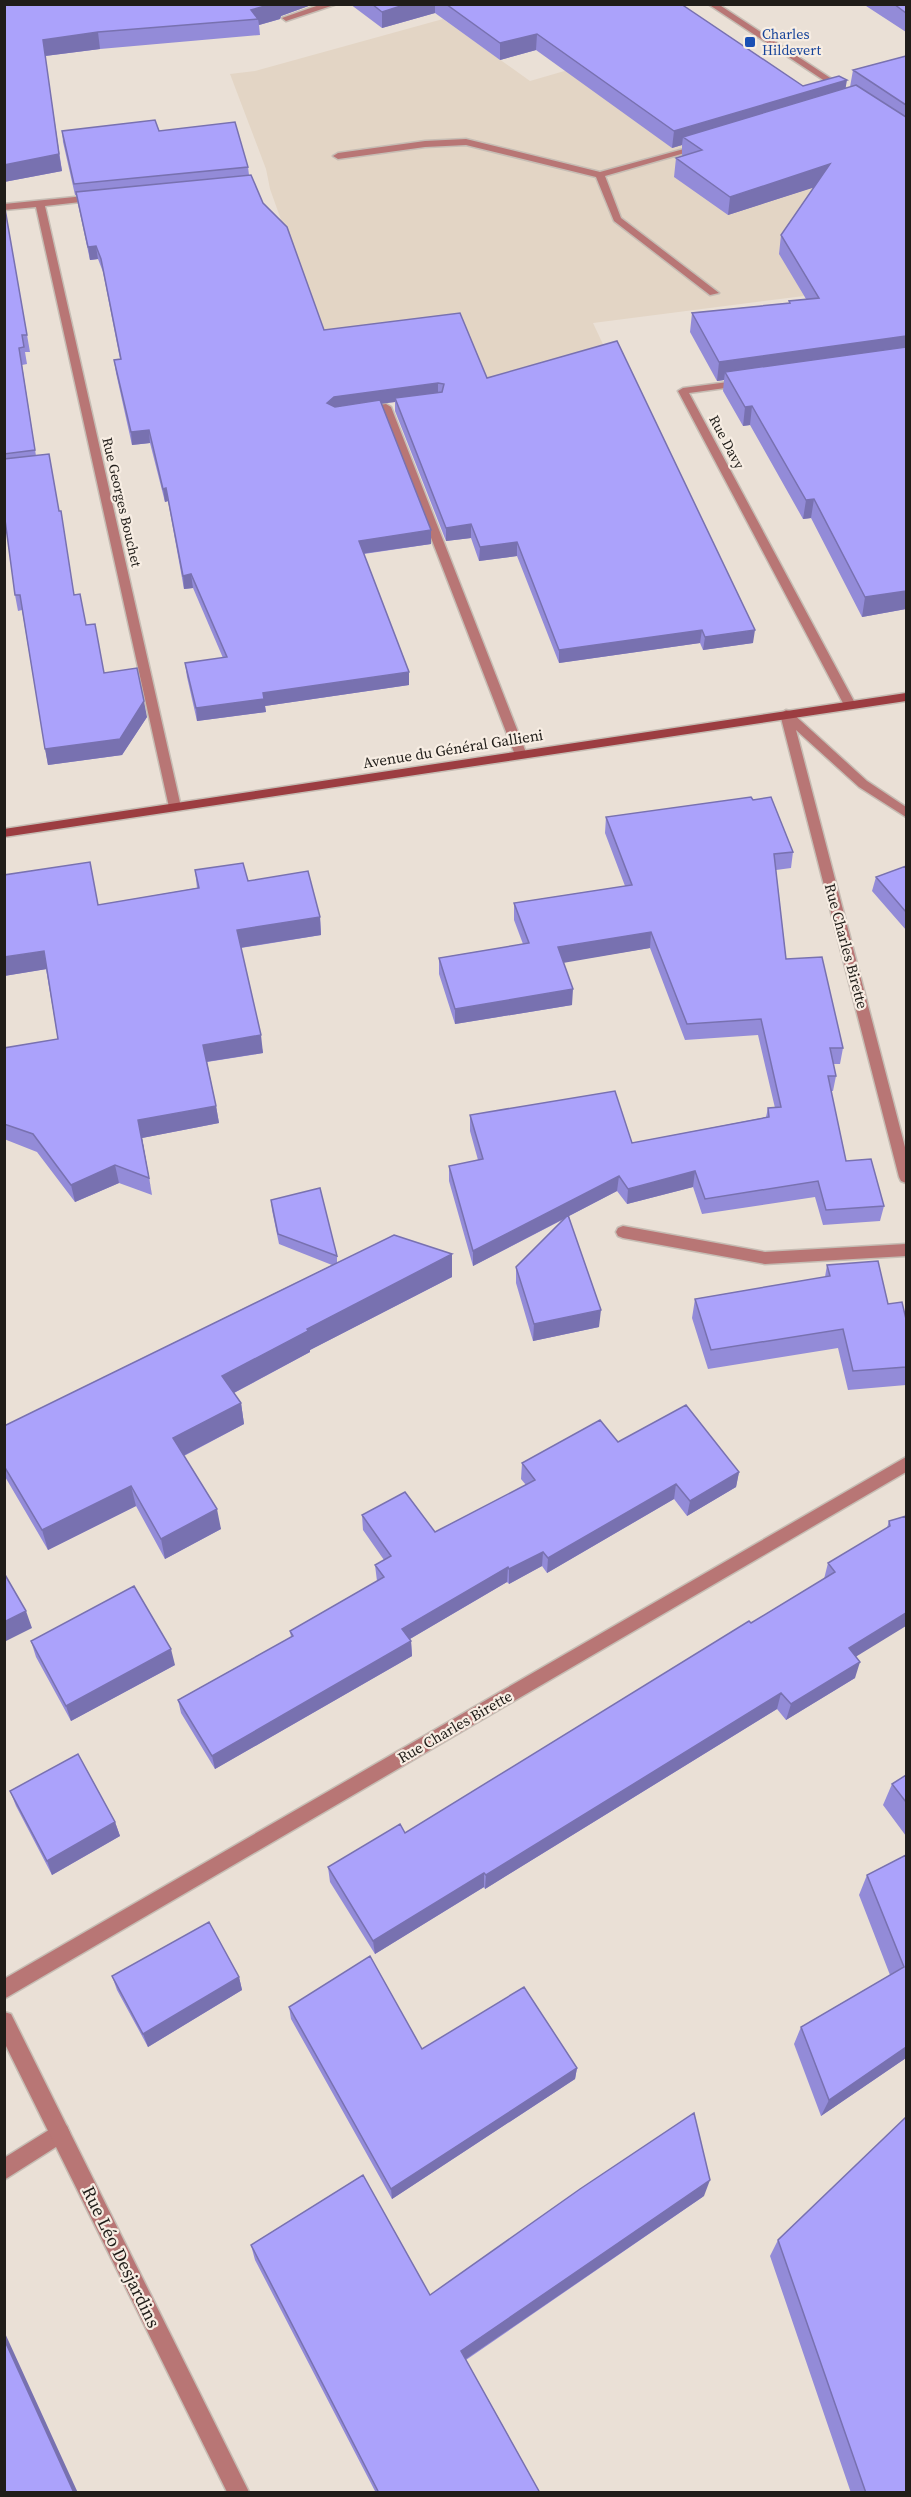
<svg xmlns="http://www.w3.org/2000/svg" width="911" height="2497" font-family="'Source Serif 4',serif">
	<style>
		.built { fill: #e3d5c5 }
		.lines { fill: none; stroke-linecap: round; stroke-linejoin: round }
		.lane-casing { stroke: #c6bdb4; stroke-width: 3 }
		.street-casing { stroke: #c6bdb4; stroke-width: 3 }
		.secondary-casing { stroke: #c6bdb4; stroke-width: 3 }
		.lane { fill: #b87675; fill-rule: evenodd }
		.street { fill: #b87675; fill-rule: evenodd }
		.secondary { fill: #9c3d41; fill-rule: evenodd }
		.wall { fill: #938bd8 }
		.shaded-wall { fill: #7871b0 }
		.building { fill: #aba2fb; stroke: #7871b0; stroke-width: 1.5 }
		.transit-dot { fill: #1a4fb4; stroke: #f7ede3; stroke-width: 2 }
		.labels { text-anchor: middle; stroke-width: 4.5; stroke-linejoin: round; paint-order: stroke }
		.far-transit-label { font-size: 14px; fill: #164399; stroke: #f7ede3; text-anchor: start }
		.far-street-label { font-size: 14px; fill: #201d19; stroke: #f7ede3 }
		.street-label { font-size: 15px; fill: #201d19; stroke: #f7ede3 }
		.near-street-label { font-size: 18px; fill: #201d19; stroke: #f7ede3 }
	</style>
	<rect width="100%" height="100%" fill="#eae0d6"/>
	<path class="built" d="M443,19L530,81L623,54L832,105L799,287L804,296L593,323L631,404L605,408L325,343L270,189L266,169L230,74L255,71Z"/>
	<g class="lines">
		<g class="lane-casing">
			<path id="lane" d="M466,139L600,172L702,144V148L605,176L621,218L719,293L710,295L614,221L596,177L466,145L425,147L338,159L333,156L338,153L425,141Z
				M386,404L391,407L527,755L525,758H517L515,755L382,411L364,413L359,410L364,407Z
				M623,1226L765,1252L906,1244V1256L765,1264L623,1238L618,1236L616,1232L618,1228Z
				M60,2123L67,2126L70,2133L67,2140L4,2180V2158Z"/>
		</g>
		<g class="street-casing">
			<path id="street" d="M322,4H337L286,21L282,18Z
				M708,4H718L847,89L840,91Z
				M95,195L100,198L98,200L45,206L181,807L175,811L169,807L36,207L4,210V204Z
				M743,380L748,383L747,385L689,393L856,705L854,708H846L844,705L678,391L683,388Z
				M786,710L790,711L867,781L906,807V817L859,787L796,730L906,1151V1183L901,1181L899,1177L780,714Z
				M906,1457V1472L4,1999V1979Z
				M4,2012L11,2014L249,2492H227L4,2042Z"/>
		</g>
		<g class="secondary-casing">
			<path id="secondary" d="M906,693V701L4,837V829Z"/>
		</g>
		<use href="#lane" class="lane"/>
		<use href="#street" class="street"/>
		<use href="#secondary" class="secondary"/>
	</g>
	<path class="wall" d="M4,4H314L281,16L280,19L259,25L260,35L100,49L45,56L62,171L4,182Z
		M350,4H681L803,86L846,88L850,87L853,70L906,56V609L862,617L811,518L803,519L750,425L743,426L723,391L724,380L717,381L690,332L692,313L789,303V301L806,299L779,254L781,235L814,187L728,215L674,177L676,158L683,156L682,155V145L672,148L536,50L500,60L435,13L382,28Z
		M863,4H906V32Z
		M62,131H159L248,167L249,175L324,330L487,378L753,643L703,650L700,643L559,663L517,556L479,561L471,538L446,541L395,411V402L381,403L431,544L364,554L409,685L265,706L266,712L197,721L187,677L185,663L223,658L193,588L184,589L168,501L165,502L150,443L132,445L116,373L114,360L120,359L103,272L98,259L90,260L76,195H75L63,142Z
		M4,203L30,352H25L27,364L22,365L36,456L74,595L104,673L147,717L122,755L48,765L22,610L18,611L15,595L4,512Z
		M753,800L793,852L791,868L776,870L786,959L843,1048L840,1064H833L836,1076L833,1091H831L846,1161L884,1206L880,1221L823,1225L815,1197L702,1214L693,1187L627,1204L617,1191L569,1216L599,1327L533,1341L516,1283V1267L564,1219L473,1266L449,1181V1166L478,1160L470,1131V1115L632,1143L766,1117L768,1108H775L758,1035L685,1040L650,948L563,962L572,1005L455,1024L439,974V958L523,944L514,920V903L625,886L605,833L606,817Z
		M906,866V930L872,891L876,877Z
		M195,870L248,881L320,917L321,935L241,948L263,1053L207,1062L216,1106L219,1123L142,1138L152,1195L119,1183L75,1202L37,1152L4,1139V1048L58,1039L46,969L4,976L98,905L197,888Z
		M271,1200L337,1256V1262L452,1254V1277L310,1350V1352L234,1393L241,1403L244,1424L184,1456L221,1529L165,1559L136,1506L48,1550L4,1475V1426L332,1265L279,1244L272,1210Z
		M827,1265L888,1304L906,1319V1385L848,1390L838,1348L708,1369L692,1318L695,1299L825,1277Z
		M618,1442L739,1472L736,1487L687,1516L674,1499L547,1573L542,1566L509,1584L507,1582L410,1639L411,1641L412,1656L215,1769L181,1713L178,1700L291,1637L290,1631L377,1581L375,1565L384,1560L363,1530L362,1515L435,1532L526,1485L521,1479L522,1463Z
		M906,1516L856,1657L855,1678L786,1720L777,1709L485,1889L484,1887L375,1954L330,1882L328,1867L405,1833L751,1623L824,1579L828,1563L887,1528L889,1521Z
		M31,1641L175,1665L71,1721L36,1657Z
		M906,1775V1836L883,1805L892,1784Z
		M10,1791L115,1822L120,1836L52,1875L16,1806Z
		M906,1855V2058L821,2116L794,2044L801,2027L890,1975L859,1895L867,1875Z
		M112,1976L239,1977L242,1990L148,2047L117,1990Z
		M289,2007L422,2049L577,2068L575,2079L392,2199L291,2019Z
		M704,2196L466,2360L540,2493H376L255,2260L251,2245L430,2295Z
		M778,2240L906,2493H851L770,2256Z"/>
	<path class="shaded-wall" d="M272,4H314L281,16L280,19L259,25L258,19L251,10Z
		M407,4H435V13L382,28V12Z
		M98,32L100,49L45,56L43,40Z
		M537,34L536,50L500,60V43Z
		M847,80L844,97L683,137L682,145L672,148L674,131Z
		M59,154L62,171L4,182V165Z
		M830,164L828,183L728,215L730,197Z
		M96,246L98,259L90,260L88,247Z
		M906,336V350L725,372L724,380L717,381L719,362Z
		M438,383V396L395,398V402L335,410L327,403L334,397Z
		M752,406L750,425L743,426L745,407Z
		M149,430L150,443L132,445L131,432Z
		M166,488L168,501L165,502L163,489Z
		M814,499L811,518L803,519L806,500Z
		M471,524V538L446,541V528Z
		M431,530V544L360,554L359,541Z
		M517,542V556L479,561L480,547Z
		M191,574L193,588L184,589L183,576Z
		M906,591V609L862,617L865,597Z
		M702,630L700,643L559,663V650Z
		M755,630L753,643L703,650L705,637Z
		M409,672V685L265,706L266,712L197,721L196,708L263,693Z
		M144,701L147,717L122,755L48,765L45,749Z
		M320,917L321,935L239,948L237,930Z
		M651,932L650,948L557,964L558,947Z
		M44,951L47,969L4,976V957Z
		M573,989L572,1005L455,1024V1009Z
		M261,1035L263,1053L205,1062L203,1045Z
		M216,1106L219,1123L142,1138L152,1195L138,1120Z
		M115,1165L119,1183L75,1202L71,1185Z
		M695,1171L693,1187L627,1204L628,1189Z
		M619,1176L617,1191L473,1266V1251Z
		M452,1254V1277L310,1350V1352L226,1397L222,1376L307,1329Z
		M601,1310L599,1327L533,1341L534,1324Z
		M241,1403L244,1424L177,1459L173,1438Z
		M739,1472L736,1487L687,1516L690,1501Z
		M676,1484L674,1499L547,1573L548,1558Z
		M131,1486L136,1506L48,1550L42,1530Z
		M217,1509L221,1529L165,1559L161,1539Z
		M543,1552L542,1566L509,1584V1569Z
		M508,1567L507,1582L403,1643L402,1629Z
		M26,1611L32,1628L4,1642V1622Z
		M906,1613V1626L844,1664L849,1648Z
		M411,1641L412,1656L215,1769L212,1756Z
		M171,1649L175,1665L71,1721L66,1706Z
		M860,1662L855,1678L786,1720L791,1704Z
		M781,1693L777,1709L485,1889L486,1875Z
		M115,1822L120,1836L52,1875L47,1861Z
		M484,1873V1887L375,1954L373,1941Z
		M239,1977L242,1990L148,2047L143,2034Z
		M906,2047V2058L821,2116L829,2100Z
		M577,2068L575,2079L392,2199L391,2189Z
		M710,2180L704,2196L460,2363L461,2351Z
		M4,2331L78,2493H74L4,2339Z"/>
	<path class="building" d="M272,4L251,10L258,19L98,32L43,40L59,154L4,165V5Z
		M372,4H407L382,12Z
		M446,4H681L803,86L839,76L847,80L674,131L537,34L500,43Z
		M894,4H906V13Z
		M906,56V105L853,70Z
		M856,85L906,117V336L719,362L692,313L790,303L789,301L819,298L781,235L830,164L730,197L676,158L702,150L683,137Z
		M155,120L159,131L235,122L248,167L74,184L62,131Z
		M251,175L263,203L287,227L324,330L460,313L487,378L617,341L755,630L705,637L702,630L559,650L517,542L480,547L471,524L446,528L395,398L442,392L444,384L438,383L334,397L327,403L335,407L380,400L431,530L359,541L409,672L263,693L264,699L196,708L185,663L227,657L191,574L183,576L166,488L163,489L149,430L131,432L114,360L121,359L101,259L96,246L88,247L76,192Z
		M4,203L27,335H22L24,347L19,348L35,450L4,454Z
		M906,347V591L865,597L814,499L806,500L752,406L745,407L725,372Z
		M49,454L59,511H61L74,595L80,594L86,625L95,624L104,673L137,668L144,701L120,739L45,749L20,595H15L4,512V459Z
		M751,797L753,800L771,797L793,852L774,854L786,959L822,957L843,1048H830L836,1076H828L846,1161L871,1159L884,1206L826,1210L818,1181L705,1199L695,1171L628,1189L619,1176L473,1251L449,1166L483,1159L470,1115L615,1091L632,1143L769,1117L768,1108L781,1107L761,1019L687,1024L651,932L558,947L573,989L455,1009L439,958L529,943L514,903L632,885L606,817Z
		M90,862L98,905L199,888L195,870L243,863L248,881L308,871L320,917L237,930L261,1035L203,1045L216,1106L138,1120L149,1178L115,1165L71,1185L33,1134L4,1124V1048L58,1039L44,951L4,957V875Z
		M906,866V912L876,877Z
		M320,1188L337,1256L278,1234L271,1200Z
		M568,1215L601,1310L534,1324L516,1267Z
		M394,1235L452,1254L307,1329L308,1331L222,1376L241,1403L173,1438L217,1509L161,1539L131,1486L42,1530L4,1466V1426Z
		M878,1261L888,1304L902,1302L906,1319V1367L853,1371L843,1329L711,1350L695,1299L830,1276L827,1265Z
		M686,1405L739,1472L690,1501L676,1484L548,1558L543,1552L509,1569L508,1567L402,1629L411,1641L212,1756L178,1700L293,1636L290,1631L384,1577L375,1565L391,1556L362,1515L405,1492L435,1532L535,1480L522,1463L600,1420L618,1442Z
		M906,1516V1613L849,1648L860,1662L791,1704L781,1693L486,1875L484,1873L373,1941L328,1867L400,1824L405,1833L749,1621L751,1623L835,1572L828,1563L890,1526L889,1521Z
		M4,1573L26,1611L4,1622Z
		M134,1586L171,1649L66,1706L31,1641Z
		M78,1754L115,1822L47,1861L10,1791Z
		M906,1775V1802L892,1784Z
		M906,1855V2047L829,2100L801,2027L904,1967L867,1875Z
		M209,1922L239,1977L143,2034L112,1976Z
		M370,1956L422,2049L524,1987L577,2068L391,2189L289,2007Z
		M694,2113L710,2180L461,2351L540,2493H379L251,2245L363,2175L430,2295L580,2189Z
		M906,2117V2493H866L778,2240Z
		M4,2339L74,2493H4Z"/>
	<rect class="transit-dot" x="744" y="36" width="12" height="12" rx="3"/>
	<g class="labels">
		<g class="far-transit-label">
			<text x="762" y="39">Charles<tspan x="762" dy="16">Hildevert</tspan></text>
		</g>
		<g class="far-street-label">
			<text transform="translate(727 442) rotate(62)" y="5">Rue Davy</text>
			<text transform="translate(122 502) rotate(77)" y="5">Rue Georges Bouchet</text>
		</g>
		<g class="street-label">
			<text transform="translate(453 749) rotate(-9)" y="5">Avenue du Général Gallieni</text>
			<text transform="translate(846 946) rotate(75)" y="5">Rue Charles Birette</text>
			<text transform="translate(455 1727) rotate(-30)" y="5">Rue Charles Birette</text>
		</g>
		<g class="near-street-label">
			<text transform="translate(121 2257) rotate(64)" y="6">Rue Léo Desjardins</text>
		</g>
	</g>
	<rect width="911" height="2497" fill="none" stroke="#201d19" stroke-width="12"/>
</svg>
